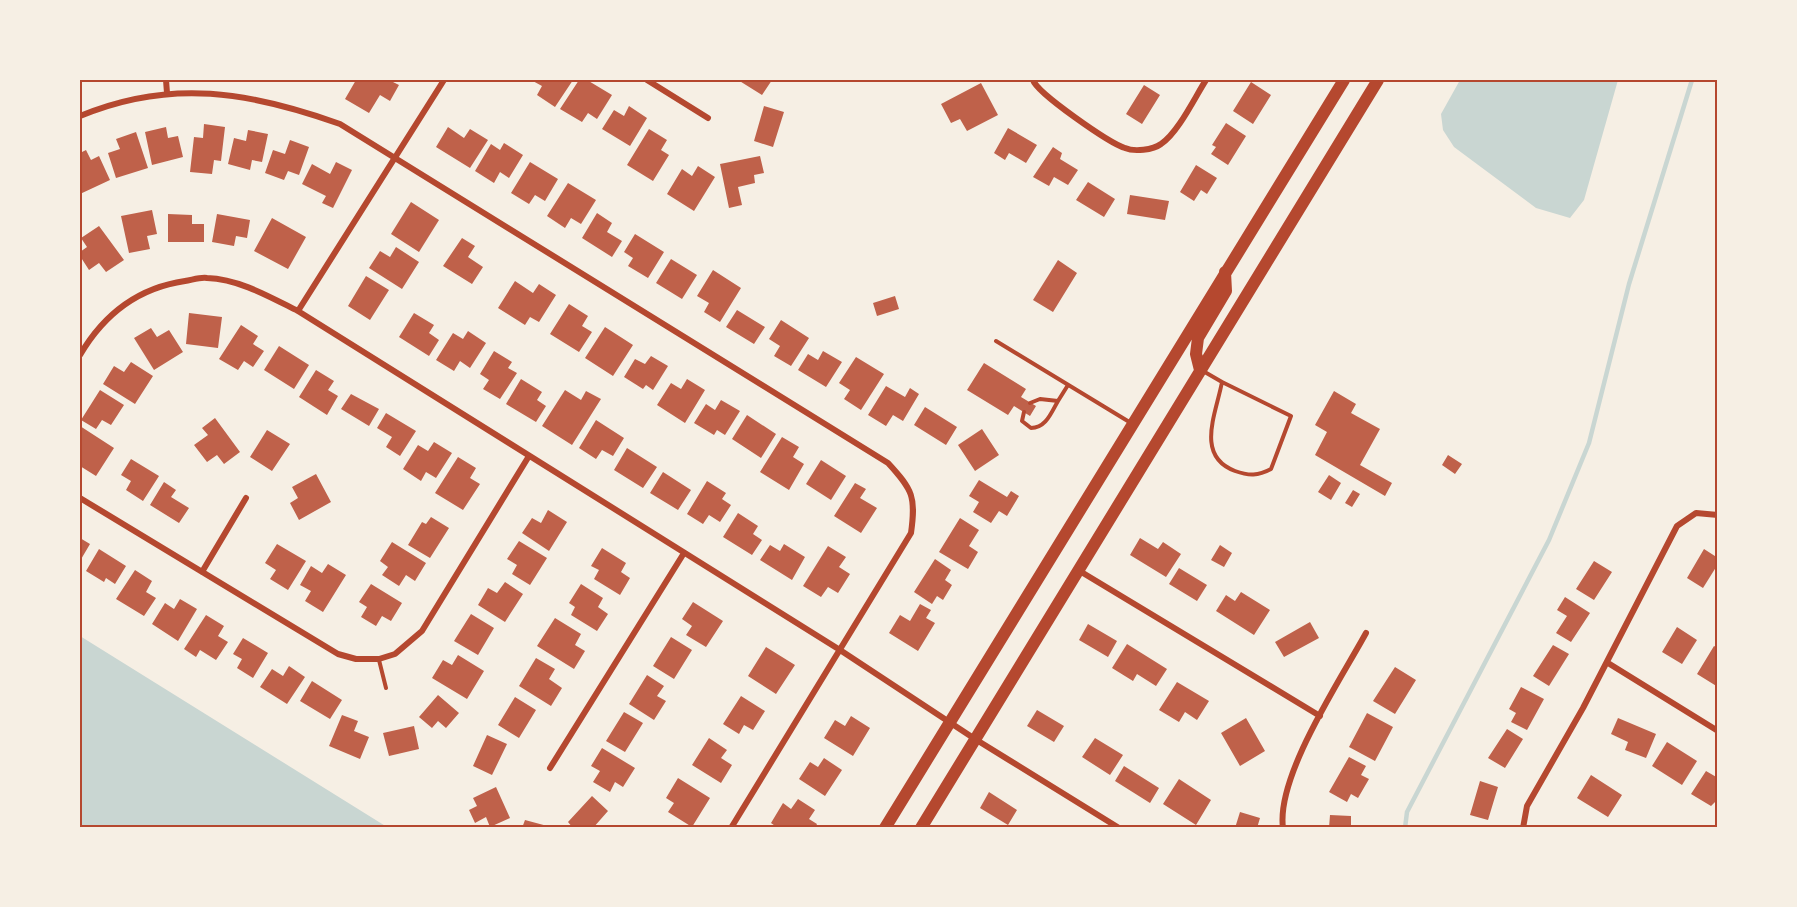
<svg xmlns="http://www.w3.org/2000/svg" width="1797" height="907" font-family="Inter,sans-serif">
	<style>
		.water { fill: #c9d6d2 }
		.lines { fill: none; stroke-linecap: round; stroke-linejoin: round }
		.stream { stroke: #c9d6d2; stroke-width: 4.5 }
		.building { fill: #bf614a }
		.service { stroke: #b5482f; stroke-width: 4 }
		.minor { stroke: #b5482f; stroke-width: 6 }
		.secondary { stroke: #b5482f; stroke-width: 12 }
		.neatline { fill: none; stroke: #b5482f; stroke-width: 2 }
	</style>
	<rect width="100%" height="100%" fill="#f6efe4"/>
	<path class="water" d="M1460,80H1618L1584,200L1570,218L1536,208L1454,147L1443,130L1441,114Z
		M80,636L387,827H80Z"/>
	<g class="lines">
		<path class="stream" d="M1405,828L1407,812L1549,540L1589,443L1629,284L1692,80"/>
	</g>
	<path class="building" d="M356,80H389L399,85L390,101L380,95L369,113L345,99Z
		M531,80H573L555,107L537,95L542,86Z
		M579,80H587L612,95L597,119L588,113L582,122L560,109Z
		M738,80H772L762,95Z
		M1251,82L1271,95L1253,124L1233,111Z
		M981,83L998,115L967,131L960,119L951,123L941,104Z
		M1144,85L1160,95L1142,124L1126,114Z
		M629,106L647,118L630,146L602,129L614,110L624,116Z
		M764,106L784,112L773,147L754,141Z
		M1226,123L1246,136L1228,165L1211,154L1216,147L1212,145Z
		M204,124L225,127L221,161L214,160L212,174L190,172L194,137L203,138Z
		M166,127L168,138L178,136L183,157L152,165L145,132Z
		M448,127L464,138L470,129L488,140L470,168L436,147Z
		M1008,128L1037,145L1026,163L1009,153L1005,160L994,153Z
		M649,129L667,140L661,150L669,155L653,181L627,165Z
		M248,130L268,134L262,162L252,160L250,170L228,164L234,138L246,141Z
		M136,132L148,168L116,178L108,153L120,149L116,139Z
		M290,140L309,147L299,175L288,171L284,180L265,173L273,150L285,154Z
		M504,143L523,155L509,178L500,172L494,183L475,171L491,144L500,150Z
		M1053,147L1062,153L1060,159L1078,170L1068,185L1054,177L1049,186L1033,177Z
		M86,150L91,160L99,156L110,180L80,194V153Z
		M760,156L764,173L754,175L755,183L738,187L742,205L729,208L720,164Z
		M336,162L352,170L333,208L322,203L326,196L302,184L312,164L330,174Z
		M530,162L558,179L545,201L535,195L529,204L511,193Z
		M1196,165L1217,178L1207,194L1201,190L1194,201L1180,192Z
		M698,166L715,177L694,211L667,194L682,169L692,176Z
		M1088,182L1115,199L1104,217L1076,200Z
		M568,183L596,200L581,224L571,218L565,228L547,216Z
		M1130,195L1169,201L1165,220L1127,214Z
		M411,202L439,220L419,252L391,234Z
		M152,210L157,234L147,236L150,249L129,253L121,216Z
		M597,213L612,223L607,232L622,241L612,257L582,238Z
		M168,214L192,215V224H204V242H168Z
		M217,214L250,220L247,238L236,236L234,246L212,242Z
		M272,218L306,237L288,269L254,251Z
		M99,226L124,260L106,272L99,263L89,270L80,256V252L87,247L81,238Z
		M635,234L664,252L648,278L628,266L633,258L624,252Z
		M462,238L475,246L468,257L483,267L472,284L443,266Z
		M396,247L419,262L402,289L369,268L380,251L390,257Z
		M671,259L697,275L682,299L656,283Z
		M1058,260L1077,273L1053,312L1033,300Z
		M713,270L741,288L720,322L704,312L709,303L697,296Z
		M366,276L389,290L370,320L348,306Z
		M515,281L533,293L539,284L556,295L539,322L530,317L525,325L498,308Z
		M895,296L899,309L877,316L873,303Z
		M569,304L588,316L582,326L592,332L579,352L550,334Z
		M737,310L765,327L754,344L726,327Z
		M189,313L222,317L218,348L186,344Z
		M414,313L434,325L429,333L439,340L429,356L399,337Z
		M781,320L809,338L791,366L774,356L780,346L769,339Z
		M241,325L258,336L253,344L264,351L253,367L244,361L238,370L219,359Z
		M605,327L633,345L613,376L585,358Z
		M151,328L157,337L169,330L183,352L154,370L134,338Z
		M468,331L486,343L470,368L460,361L454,371L436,360L453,333L463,339Z
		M279,346L309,365L294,389L264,370Z
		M494,351L512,362L508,368L517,373L500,399L483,389L489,380L480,374Z
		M823,351L842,362L826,387L798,370L808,354L818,360Z
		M651,356L668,366L653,390L646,385L643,389L624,377L635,359L645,364Z
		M856,357L884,374L861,410L844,399L850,390L839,383Z
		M131,362L153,376L135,404L103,384L114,366L124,372Z
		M984,363L1026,389L1021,397L1036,406L1030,416L1014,406L1008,415L967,390Z
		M316,370L334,381L328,390L338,396L327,415L299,397Z
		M521,379L542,392L537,400L546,406L536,422L506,404Z
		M687,379L705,390L685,423L657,405L671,383L681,389Z
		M886,386L905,397L910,388L919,394L903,421L893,415L886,426L868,415Z
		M100,390L124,405L111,425L102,420L96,429L81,420Z
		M565,390L581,400L586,391L601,399L572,445L542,426Z
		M1334,391L1356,404L1351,413L1380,429L1360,465L1392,483L1385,496L1315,455L1327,432L1315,425Z
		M351,394L379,409L369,426L341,409Z
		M721,400L740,411L725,435L717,430L714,435L694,423L706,404L715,410Z
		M925,407L957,427L946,445L914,425Z
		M386,413L416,431L400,456L386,447L392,437L377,428Z
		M747,415L776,434L761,458L732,439Z
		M215,418L240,452L224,464L217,455L207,462L194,445L208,435L202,428Z
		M596,420L624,438L613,456L602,450L596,459L579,448Z
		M80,426L114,448L96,476L80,466Z
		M982,429L999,455L975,471L958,445Z
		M267,430L290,444L272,471L250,457Z
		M782,437L799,447L793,457L804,464L789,490L760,472Z
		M434,442L452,453L436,478L426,472L421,481L403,469L418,445L428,451Z
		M627,448L657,467L643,488L614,470Z
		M1448,455L1462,464L1455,474L1442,465Z
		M458,457L476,468L470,478L480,484L463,510L435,493Z
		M131,459L159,476L143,501L126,490L131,481L121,475Z
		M821,460L846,476L831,500L806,484Z
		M663,472L691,490L678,510L650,493Z
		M316,474L331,502L299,520L290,503L298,498L292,487Z
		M1329,475L1341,483L1331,500L1318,492Z
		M979,480L1007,497L1011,491L1019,496L1007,516L999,511L991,523L973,512L979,502L969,496Z
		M707,481L726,493L722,499L731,505L720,522L709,515L703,524L687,514Z
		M164,482L176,490L171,497L189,508L179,523L150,505Z
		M855,483L866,489L860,498L877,508L861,533L834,516Z
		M1353,490L1360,494L1352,507L1345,503Z
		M548,510L567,522L549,551L522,533L532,518L541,523Z
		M738,513L758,526L753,534L762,540L752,555L723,537Z
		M431,517L449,528L430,558L408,545L422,522L426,524Z
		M960,518L979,530L969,546L978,552L968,569L939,552Z
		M80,538L90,544L80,561Z
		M1140,538L1158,549L1163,542L1181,554L1166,577L1130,555Z
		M519,541L547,558L530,585L512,574L517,565L507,559Z
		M392,542L426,563L415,581L406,575L399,586L382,575L388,567L380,561Z
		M277,544L306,561L288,590L270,579L276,570L265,563Z
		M784,544L805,557L792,580L760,560L770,545L780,551Z
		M1220,545L1232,553L1224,567L1211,560Z
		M828,546L846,557L839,567L850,574L838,593L828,587L821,597L803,586Z
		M602,548L626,563L621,572L630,578L620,595L594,579L599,570L591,566Z
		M99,549L126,566L115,584L106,578L104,582L86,571Z
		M1704,549L1718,558V564L1703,588L1687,578Z
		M935,559L951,570L945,580L952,585L943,600L937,596L932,604L914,592Z
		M1594,561L1612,572L1594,600L1576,589Z
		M328,564L346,575L323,612L305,601L311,591L300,585L311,566L322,573Z
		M1179,568L1207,585L1197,601L1169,584Z
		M135,570L152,581L146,592L156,598L144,616L116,599Z
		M505,582L523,594L505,622L478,605L488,588L497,593Z
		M371,584L402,603L391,621L382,616L376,626L361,617L367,607L359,602Z
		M581,584L603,598L598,607L608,614L597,631L571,615L575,607L569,603Z
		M1241,592L1270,610L1254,635L1216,611L1226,595L1235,601Z
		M1565,597L1590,613L1571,642L1556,633L1567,616L1557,610Z
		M180,599L197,609L178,641L152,624L165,603L174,609Z
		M693,602L723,621L706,647L686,635L692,626L682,619Z
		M920,604L931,610L926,618L935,623L918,651L889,633L900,615L910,621Z
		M471,614L494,628L478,655L454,641Z
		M206,615L224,626L218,636L228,642L216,660L200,650L196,657L184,649Z
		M555,618L581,634L575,645L585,651L574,669L537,646Z
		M1310,622L1319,638L1284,657L1275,642Z
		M1088,624L1117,641L1108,657L1079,640Z
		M1677,627L1697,640L1682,664L1662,652Z
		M671,637L692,650L674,679L653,666Z
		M243,638L268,653L253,678L237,668L242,659L233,654Z
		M1127,644L1167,669L1156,686L1137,674L1133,681L1112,668Z
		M1553,645L1569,654L1549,686L1533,676Z
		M1714,646L1718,648V687L1697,674Z
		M766,647L795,665L776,694L748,676Z
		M458,655L484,671L467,699L432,678L443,660L452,665Z
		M536,658L555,669L549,679L562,688L551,706L519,686Z
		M289,666L305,677L287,704L260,687L272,669L283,676Z
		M1395,667L1416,680L1395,714L1373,701Z
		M647,675L664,686L657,696L666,701L654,720L629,704Z
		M312,681L342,700L330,719L300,701Z
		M1177,682L1209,701L1197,720L1185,712L1179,722L1159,710Z
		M1521,687L1544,699L1527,730L1511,722L1516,713L1509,709Z
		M438,695L459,713L446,728L438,721L432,728L419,717Z
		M741,696L765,711L753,730L744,725L739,734L723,724Z
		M515,697L536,710L519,738L498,725Z
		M1037,710L1064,726L1054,742L1027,726Z
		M624,712L643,723L625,752L606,741Z
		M1367,713L1393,727L1375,761L1349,747Z
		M342,715L358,721L354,731L369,737L360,759L329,746Z
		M851,716L870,728L853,756L824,738L835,720L845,726Z
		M1246,718L1265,751L1240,766L1221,733Z
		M1618,718L1656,734L1646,758L1625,750L1628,742L1611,734Z
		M414,726L419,749L389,756L383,733Z
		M1507,729L1523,739L1505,768L1488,758Z
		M487,735L507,744L492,775L473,766Z
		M709,738L727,750L721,758L732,765L721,783L692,765Z
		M1095,738L1123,755L1110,775L1082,757Z
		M1667,742L1697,761L1682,785L1652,766Z
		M602,748L635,768L623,787L615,782L610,792L593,782L600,771L591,766Z
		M1349,757L1366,766L1361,775L1369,779L1358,798L1351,794L1347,802L1329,792Z
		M824,758L842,770L825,796L799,779L810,762L818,767Z
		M1124,766L1159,788L1150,803L1115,781Z
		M1706,771L1718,778V799L1711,806L1691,794Z
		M1591,775L1622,795L1608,817L1577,798Z
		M678,778L710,798L692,827L668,812L674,803L666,798Z
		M1179,779L1211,800L1196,825L1163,804Z
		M1480,781L1498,787L1488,820L1470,815Z
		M496,787L510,818L490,827L486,817L475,823L469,810L477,806L473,798Z
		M989,792L1017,810L1008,825L980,808Z
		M592,796L608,811L593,828H573L568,822Z
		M798,799L815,810L809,819L817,824L815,828H778L771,823L783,803L791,809Z
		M1240,812L1260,818L1257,828H1235Z
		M1330,815L1351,816V828H1329Z
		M525,820L551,827V828H522Z"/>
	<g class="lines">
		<path class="service" d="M996,341L1131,423
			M1203,371L1222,382C1216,414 1195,456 1235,471C1249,476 1258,476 1271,469L1291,416L1222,382
			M1030,403L1040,399L1058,401L1068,385
			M1024,412L1022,421L1031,428C1046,428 1051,413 1058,401
			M379,660L386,688"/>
		<path class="minor" d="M166,80L167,93
			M647,80L708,118
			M1033,80C1037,93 1109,143 1125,148C1134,152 1153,150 1161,144C1178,133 1195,97 1206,80
			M80,116C171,78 250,92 340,124L888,463C913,490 916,497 911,533L731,828
			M298,311L444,80
			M80,355C104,314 137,288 185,281C192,280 200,277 207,278C239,279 270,297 298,311L840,650L975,739L1119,828
			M80,498L338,654L356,659H379L395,654L422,631L529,456
			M1078,570L1320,716
			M202,572L246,498
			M1608,663L1718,731
			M550,768L684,553
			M1283,828C1276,776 1341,679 1366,633
			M1523,828L1527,806L1583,708L1677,526L1696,513L1718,515"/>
		<path class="secondary" d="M1200,370L1196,354L1198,338L1226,291L1225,272
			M885,828L1344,80
			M921,828L1378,80"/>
	</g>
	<rect width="1797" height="907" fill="none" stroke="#f6efe4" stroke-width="162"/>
	<rect x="81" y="81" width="1635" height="745" class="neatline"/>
</svg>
